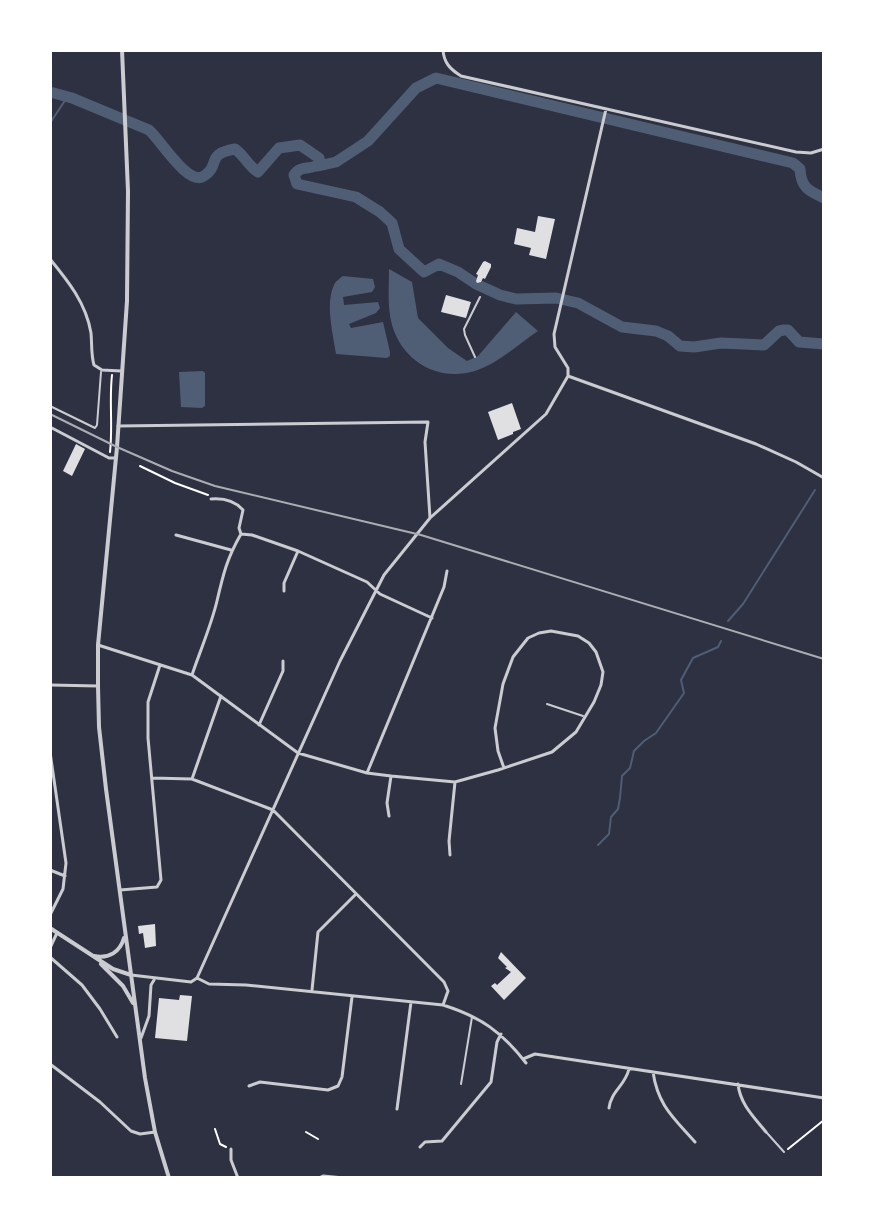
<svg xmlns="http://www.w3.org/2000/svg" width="874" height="1228" font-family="Ubuntu,sans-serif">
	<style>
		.water { fill: #4f5d75 }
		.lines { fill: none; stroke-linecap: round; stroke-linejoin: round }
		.stream { stroke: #4f5d75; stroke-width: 2 }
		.river { stroke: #4f5d75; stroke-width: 11 }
		.building { fill: #e0e0e3 }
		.path { stroke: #fff; stroke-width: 2 }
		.service { stroke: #caccd0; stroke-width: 2 }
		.minor { stroke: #caccd0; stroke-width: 3 }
		.tertiary { stroke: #caccd0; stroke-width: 4 }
		.rail { stroke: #abadb3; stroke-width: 2 }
	</style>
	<rect width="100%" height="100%" fill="#2d3142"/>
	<path class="water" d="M389,269L412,282L418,318L448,348L467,361L478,356L516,312L538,331C519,344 497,364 475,371C438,382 403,362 392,325C387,307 389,287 389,269Z
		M343,276L373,279L375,287L372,292L343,297L344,305L378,302L380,308L376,313L349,324L351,328L383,322L390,352V356L387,358L336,354C333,335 325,303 334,285C335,282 340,278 343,276Z
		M203,371L205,373V406L202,408L181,407L179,372Z"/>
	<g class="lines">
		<path class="stream" d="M50,123L66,99L72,98
			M728,621L743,604L815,490
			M598,845L609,834L611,817L618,809L620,798L622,776L630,768L634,751L644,741L656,733L684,693L681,680L693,658L718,647L721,641"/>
		<path class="river" d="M50,92L72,98L149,130C160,139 188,187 204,176C221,165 205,154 235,149C245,156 248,166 258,172L279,148L300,145L319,158L320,163C313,171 301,164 294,175L297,184L356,197L380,212L392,223L399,249L424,272L439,264L458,272L476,284L500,295L516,299L556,298L578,303L622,327L656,331L668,336L680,346L694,347L721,343L764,345L779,331L784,330H788L799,342L824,344
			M318,166L336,162L368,141L416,88L436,78L793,163L800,169C801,188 809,191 824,198"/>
	</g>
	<path class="building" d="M538,216L555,219L546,259L529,255L531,248L514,244L517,228L535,232Z
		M485,261L491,264V267L485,279L483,278L481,282L477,283L476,281L478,275L476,274L483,262Z
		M446,295L471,302L466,318L441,312Z
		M512,403L521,429L513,432V434L498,440L488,412Z
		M76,444L85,449L72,476L63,471Z
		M155,924L156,946L145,948L143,933L139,934L138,926Z
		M501,952L526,978L504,1000L491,986L495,983L497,985L511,972L505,968L507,967L498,958Z
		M180,995L192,996L187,1041L155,1038L159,998L179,1000Z"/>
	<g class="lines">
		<path class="path" d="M110,452C113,426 109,401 112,375
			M140,466L175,483L208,495
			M215,1129L220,1144L226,1147
			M306,1132L318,1139
			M788,1149L824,1120"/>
		<path class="service" d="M475,357L465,335L464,329L480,297
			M50,406L95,428L97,425L101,372
			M547,704L583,716
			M461,1084L472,1017
			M767,1133L784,1152"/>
		<path class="minor" d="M443,50C444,63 450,69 461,76L796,152L811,153L824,149
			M50,259C68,281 86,303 91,333C92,344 91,355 94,365L102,370L121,371
			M568,376V368L555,347L554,334L606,109
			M568,376L756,444L796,462L824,478
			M118,426L428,422L425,442L430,518
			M50,427L109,458H115
			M211,499C223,498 235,501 243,510L239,528L241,534
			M176,535L231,550
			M284,591V583L298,551
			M98,645L192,675L298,753L367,773L391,776L455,782L498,770L552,752L576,732L594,702L601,685L603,672L596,652L589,643L578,636L551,631L539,633L528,638L513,657L503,684L495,728L498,751L504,768
			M192,675C200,651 211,626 217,601C223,575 227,558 241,534L252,535L298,551L367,582L380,594L432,618
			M50,685L98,686
			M259,725L283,671V661
			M50,752L66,863L63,889L50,915
			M367,773L444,587L447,571
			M152,778L192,779L273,810L444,982L448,991L443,1005
			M192,779L221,696
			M389,816L387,803L391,776
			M450,855L449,841L455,782
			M50,870L65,876
			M120,890L157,887L161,880L148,738V702L160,665
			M50,948L57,933
			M50,955L51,958L82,985L100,1009L117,1037
			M131,975L191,982L197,978
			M197,978L340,661L384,575L430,518L546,414L568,376
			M197,978L209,984L246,985L443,1005C481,1017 502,1032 526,1063
			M312,990L318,932L356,894
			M141,1038L149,1016L151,985L154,980
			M523,1059L535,1054L824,1098
			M50,1064L100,1102L131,1131L140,1134L155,1132
			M653,1072C658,1106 674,1118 695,1142
			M738,1084C740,1104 754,1117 766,1132
			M249,1086L260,1082L328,1090L338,1086L342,1077L352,997
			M609,1108C611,1091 625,1086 629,1069
			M397,1109L411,1002
			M420,1147L425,1142L442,1141L491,1082L497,1042L501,1034
			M231,1149V1160L238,1178
			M319,1178L323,1176L344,1178"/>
		<path class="tertiary" d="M122,50L128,191L127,301L117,447L98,645V686L99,727L106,789L145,1078L155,1132L169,1178
			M50,928L113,969L131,975
			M94,956C109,959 120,952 124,938
			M101,964L123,986L133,1003"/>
		<path class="rail" d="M50,414L117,447L172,471L215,486L421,535L824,659"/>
	</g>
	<rect width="874" height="1228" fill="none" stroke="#ffffff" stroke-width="104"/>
</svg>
